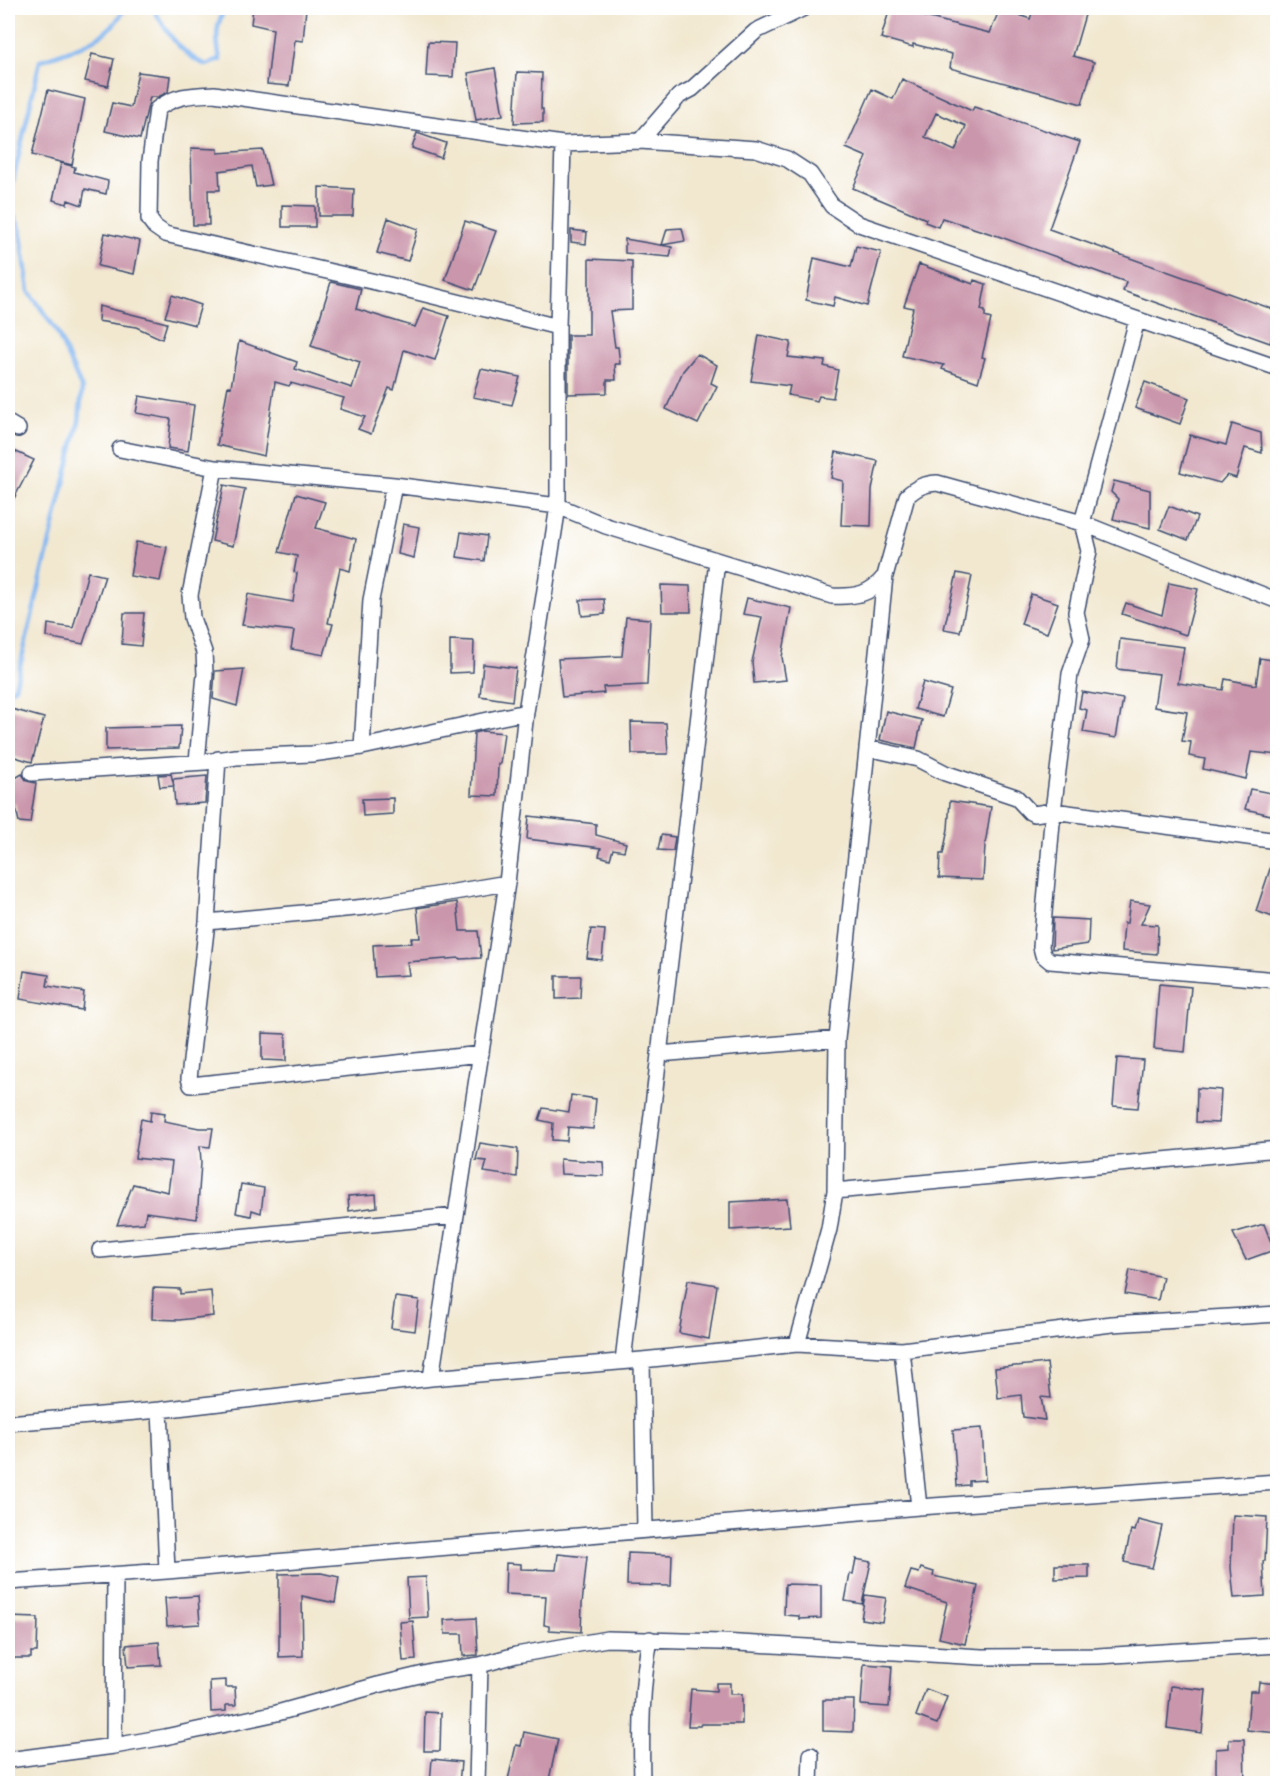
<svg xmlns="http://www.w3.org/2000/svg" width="1285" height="1791" font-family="'Patrick Hand',sans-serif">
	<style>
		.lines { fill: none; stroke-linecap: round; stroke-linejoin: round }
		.stream { stroke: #83b7f1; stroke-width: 4.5 }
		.building { fill: #ca96ab; fill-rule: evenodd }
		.street-casing { stroke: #3b4b6f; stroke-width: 18 }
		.street { stroke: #fff; stroke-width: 15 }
	</style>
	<rect width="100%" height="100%" fill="#fff"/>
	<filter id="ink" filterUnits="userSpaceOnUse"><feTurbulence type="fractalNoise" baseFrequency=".0167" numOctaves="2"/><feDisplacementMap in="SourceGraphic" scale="12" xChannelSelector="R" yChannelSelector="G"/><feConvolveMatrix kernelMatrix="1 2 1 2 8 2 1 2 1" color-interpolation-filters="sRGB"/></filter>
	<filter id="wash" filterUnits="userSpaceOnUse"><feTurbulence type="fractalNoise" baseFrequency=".008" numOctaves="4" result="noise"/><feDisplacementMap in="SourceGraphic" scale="24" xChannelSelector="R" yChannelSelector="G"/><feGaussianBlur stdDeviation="1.35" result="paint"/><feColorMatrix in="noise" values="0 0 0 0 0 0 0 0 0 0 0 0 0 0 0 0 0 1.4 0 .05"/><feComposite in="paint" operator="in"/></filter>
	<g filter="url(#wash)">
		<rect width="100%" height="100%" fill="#f2e8d0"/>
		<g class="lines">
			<path class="stream" d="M153,8C166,31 180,54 206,65L220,60C216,38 215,27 225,8
				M8,203L40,61C72,49 109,41 125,8
				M8,205L20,228L29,291L56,330L82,389L79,421L15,687L8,692"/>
		</g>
		<g id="blocks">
			<path class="building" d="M253,8H306L303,41L295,40L289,86L267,84L273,29L251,24Z
				M890,8L990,33L1000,8L1030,19L1034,8H1087L1073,56L1094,62L1082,104L950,68L952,54L913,44V47L881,38Z
				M428,42L455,43L453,77L426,76Z
				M92,54L114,59L108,86L85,81Z
				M495,68L503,115L476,120L468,73Z
				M138,72L170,76L168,92L158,97H150L140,139L105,131L112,103L131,107Z
				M517,72L542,73L541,109H543V122L514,123Z
				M902,79L972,111L974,107L1080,142L1049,229L1278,311V321L1270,343L1123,291L1126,282L998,236L942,218L938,227L925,222L926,219L853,188L867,157L846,148L872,89L893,99ZM936,113L966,126L955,151L925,137Z
				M48,90L85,99L72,165L32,155Z
				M417,133L446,143L441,158L412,148Z
				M191,148L218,149V153L263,150L271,185L256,187L252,166L219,171L220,190H208L209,225H193Z
				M61,163L75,167L74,172L108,181L106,194L85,189L82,205L68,200L67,204L53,200Z
				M319,187L354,189L353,216H319Z
				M282,205L315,206V227H282Z
				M388,218L418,229L408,261L377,253Z
				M465,221L496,231L474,290L445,280Z
				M682,228L685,241L662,245L667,229Z
				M571,230L587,232L586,244L571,242Z
				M105,233L140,241L134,274L98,266Z
				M625,239L672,247L670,257L625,253Z
				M856,246L881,252L867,306L835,297L833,306L806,300L814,258L851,267Z
				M589,259L632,261V310L610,311L615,347H618L620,364H615L616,380H607V393L568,394V335H589Z
				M919,264L973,284L974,280L986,284L981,310L985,311V317L991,319L982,357L985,358L978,382L942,369L944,365L902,356L913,308L904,306Z
				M331,282L361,289L356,309L415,327L423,308L449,316L435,360L404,350L394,390L389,388L371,434L358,429L365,417L340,409L344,398L291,383L289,386L275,382L264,456L217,445L228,386L231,387L239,341L297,362L295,369L352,388L360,362L311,346Z
				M172,295L201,305L195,325L165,317Z
				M99,306L167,323L162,339L136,327L98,321Z
				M759,335L791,342L788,357L825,361L824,366L838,370L833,398L819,396L817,401L788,395L790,386L751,381Z
				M697,354L717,365L711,383L717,386L698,424L666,409L683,371Z
				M481,369L520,377L512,405L473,397Z
				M1145,382L1189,398L1180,424L1135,408Z
				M139,396L194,405L188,451L168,448L171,419L136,413Z
				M1232,424L1261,433L1262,453L1245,448L1236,478L1227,475L1220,483L1180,472L1190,435L1226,445Z
				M8,448L34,460L8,510Z
				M836,452L878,461L872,489L871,526L841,525L843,481L831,478Z
				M1114,481L1150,490V528L1113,519L1118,499L1111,492Z
				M224,485L245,489L233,546L212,541Z
				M296,494L325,502L316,528L356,539L350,571L340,568L328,623L333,624L324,655L291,649L294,631L242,625L248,594L293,602L297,573L294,572L297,556L279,552Z
				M1169,506L1197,517L1188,540L1160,529Z
				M403,524L419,527L414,558L398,554Z
				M461,532L487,536L484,561L457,557Z
				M136,542L167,547L160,581L130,576Z
				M88,572L105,576L83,644L47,637L48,624L73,628Z
				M957,573L972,576L960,632L944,629Z
				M1169,583L1198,589L1186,635L1122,614L1126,603L1162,615Z
				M661,585L690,586L691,612H662Z
				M1031,594L1058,603L1047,633L1021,624Z
				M747,598L791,608L782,657L786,680L754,683L752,662L762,617L743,614Z
				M604,599L605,614L582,616L580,600Z
				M124,613H144L141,646L122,644Z
				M626,617L650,619L647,685L603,687L604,693L562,697L558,659L622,656Z
				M1120,639L1184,647L1178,683L1223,690L1225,679L1256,685L1260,658L1278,661V755L1251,752L1246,779L1203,769L1205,759L1189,756L1191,742L1182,741L1187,712L1154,707L1159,674L1117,669Z
				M450,640L474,641L473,672L450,673Z
				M483,664L516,668L512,701L480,696Z
				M244,669L237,706L213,699L215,671Z
				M923,682L951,690L943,717L915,709Z
				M1082,692L1123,699L1116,738L1083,732L1087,710L1079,708Z
				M8,708L44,718L32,762L8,755Z
				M886,711L922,720L916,748L880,740Z
				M631,722L666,723L668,754H632Z
				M181,726L179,748L106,750V728Z
				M482,731L504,733L500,764H498L497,796L471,795L474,733Z
				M22,774L27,781L36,783L30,823L19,822L15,804L8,802L10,781Z
				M171,774L174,786L160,787L158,775Z
				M207,776L205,803L175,805L173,779Z
				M1250,789L1276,794L1271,815L1245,809Z
				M393,798V814L363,816L362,799Z
				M950,801L991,807L985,845L983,880L939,878L940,854H943L948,829Z
				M529,816L596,824V835L626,843L624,851L613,849L610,859L599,856L601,848L527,839Z
				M661,835L675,837L673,851L658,850Z
				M1275,854H1278V919L1256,911Z
				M1130,901L1150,904L1141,924L1158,925L1157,954L1122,951L1124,923H1127Z
				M457,902L460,931H478L481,958L460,959V958L407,962L409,975L375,977L373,945L412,943L411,938H420L417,908Z
				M1053,918L1089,920L1088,944L1052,949Z
				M591,929L605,930L602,960L587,958Z
				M24,971L49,975L47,986L84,992L82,1010L20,999Z
				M556,976H581L580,998L556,999Z
				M1159,984L1191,987L1185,1052L1154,1049Z
				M262,1033L286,1034V1061L262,1060Z
				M1117,1058L1143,1060L1138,1108L1113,1106Z
				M1197,1088L1221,1090L1219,1123L1196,1122Z
				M571,1095L596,1099L593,1129L568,1127L567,1141L552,1140L553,1123L539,1120L543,1108L569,1112Z
				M151,1111L165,1113L164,1121L199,1128H213L210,1147L200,1146L201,1163L197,1219L146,1212L144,1223L117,1225L133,1184L168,1192L172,1162L135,1158L141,1119L150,1121Z
				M480,1143L518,1149L517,1177L484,1172L487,1161L476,1160Z
				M560,1159L603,1162L604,1176L561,1174Z
				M241,1184L264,1188L261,1213L252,1210L251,1216L236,1213Z
				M376,1194L377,1207L349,1211L348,1196Z
				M787,1199L790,1226L730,1230V1202Z
				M1264,1224L1274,1250L1246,1260L1233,1233Z
				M1130,1270L1163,1277L1158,1300L1125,1294Z
				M688,1280L717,1285L709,1339L679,1333Z
				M153,1288L180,1289V1294L211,1291L213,1316L179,1320L152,1319Z
				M395,1297L419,1300L415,1331L391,1328Z
				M1047,1363L1051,1398L1041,1397L1045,1420L1023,1417L1021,1395L998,1398L995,1368Z
				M982,1428L985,1480L969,1481V1485L957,1486L953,1430Z
				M1233,1515L1267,1517L1265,1561H1263L1265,1596L1234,1598L1231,1568Z
				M1138,1520L1162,1526L1152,1568L1124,1562L1131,1530L1135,1531Z
				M628,1553L672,1555L671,1586L627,1585Z
				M558,1554L587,1557L582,1604L581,1632L549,1630V1626L544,1625L546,1596L505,1594L506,1563L521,1564V1569L556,1570Z
				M856,1559L871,1562L862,1604L845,1601L850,1574H853Z
				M1055,1565H1089V1578L1055,1579Z
				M921,1568L934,1572L933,1576L978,1586L965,1644L939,1638L947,1602L905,1588L911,1571L919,1573Z
				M321,1573L339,1577L335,1603L302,1596L303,1656L279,1657V1574Z
				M426,1577L428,1617L409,1618L407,1578Z
				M785,1584L821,1585V1618L799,1619V1616L784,1615Z
				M865,1595L886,1598L882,1622L861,1619Z
				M198,1596L200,1624L167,1626L165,1598Z
				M8,1617L38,1618L37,1652H31V1658H13V1653H8Z
				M476,1618L478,1655L463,1656L462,1634H445L444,1620Z
				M413,1621L416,1660L403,1661L400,1622Z
				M159,1642L161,1665L128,1667L126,1645Z
				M864,1664L892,1666L889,1707L861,1705Z
				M226,1680V1687H235L236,1705H226V1711L211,1712L210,1681Z
				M1259,1682L1277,1684L1278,1733L1247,1730L1250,1691H1258Z
				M716,1683H730V1694H742V1724H701L700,1726H688L691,1689L716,1691Z
				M1171,1686L1206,1690L1202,1733L1167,1728Z
				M926,1689L947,1697L937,1724L916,1716Z
				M823,1700H854L853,1732L823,1731Z
				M425,1712L441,1713L440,1751H424Z
				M524,1732L558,1739L548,1784H507L516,1745L521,1746Z
				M1229,1739H1244L1245,1784H1231V1781H1216V1749L1229,1748Z
				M432,1759L461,1762L459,1784H430Z"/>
		</g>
	</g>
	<g filter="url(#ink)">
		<use href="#blocks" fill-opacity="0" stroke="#3b4b6f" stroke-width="1.5"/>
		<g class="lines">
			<g class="street-casing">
				<path id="street" d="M640,141L679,96L692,89L756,31L804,8
					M1137,320L1082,523L1089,551L1076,612L1082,639L1070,674L1053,811L1041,947L1043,955L1050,961L1278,980
					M558,327L393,286L165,234L155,227L149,219L150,161L157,109C176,95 191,95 214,94L563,144L640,141L756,149L787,159L810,174L832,206L859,224L1278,368
					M8,423L18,429
					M120,449L215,468L394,485L558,506L606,526L832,596C855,597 870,595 885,576L907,496C917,487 924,484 937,483L1082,523L1278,601
					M362,747L371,600L394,485
					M867,748L918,759L945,773L1016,797L1030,812L1034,814L1053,811L1278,841
					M218,759L207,922L189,1078L191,1085L481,1054
					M197,762L205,674L204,652L192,618L190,595L215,468
					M32,773L205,762L236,757L312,754L362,747L526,712
					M207,922L366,907L507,883
					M659,1054L837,1039
					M835,1191L1278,1149
					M100,1250L456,1216
					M797,1344L829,1229L835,1191L837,1039L885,576
					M902,1350L919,1507
					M642,1360L645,1530
					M623,1361L717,561
					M431,1378L507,883L526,712L558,506V327L563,144
					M160,1410L167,1571
					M8,1423L160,1410L431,1378L642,1360L797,1344L902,1350L1112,1324L1278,1314
					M8,1582L167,1571L919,1507L1278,1482
					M114,1746L115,1575
					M8,1760L114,1746L165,1737L277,1713L378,1685L432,1672L480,1665L516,1655L607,1639L721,1642L982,1657L1098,1656L1278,1645
					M477,1784L480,1665
					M642,1784C641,1734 641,1687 650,1639
					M810,1784L811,1755"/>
			</g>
			<use href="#street" class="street"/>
		</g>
	</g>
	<rect width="1285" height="1791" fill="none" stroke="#fff" stroke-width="30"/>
</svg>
